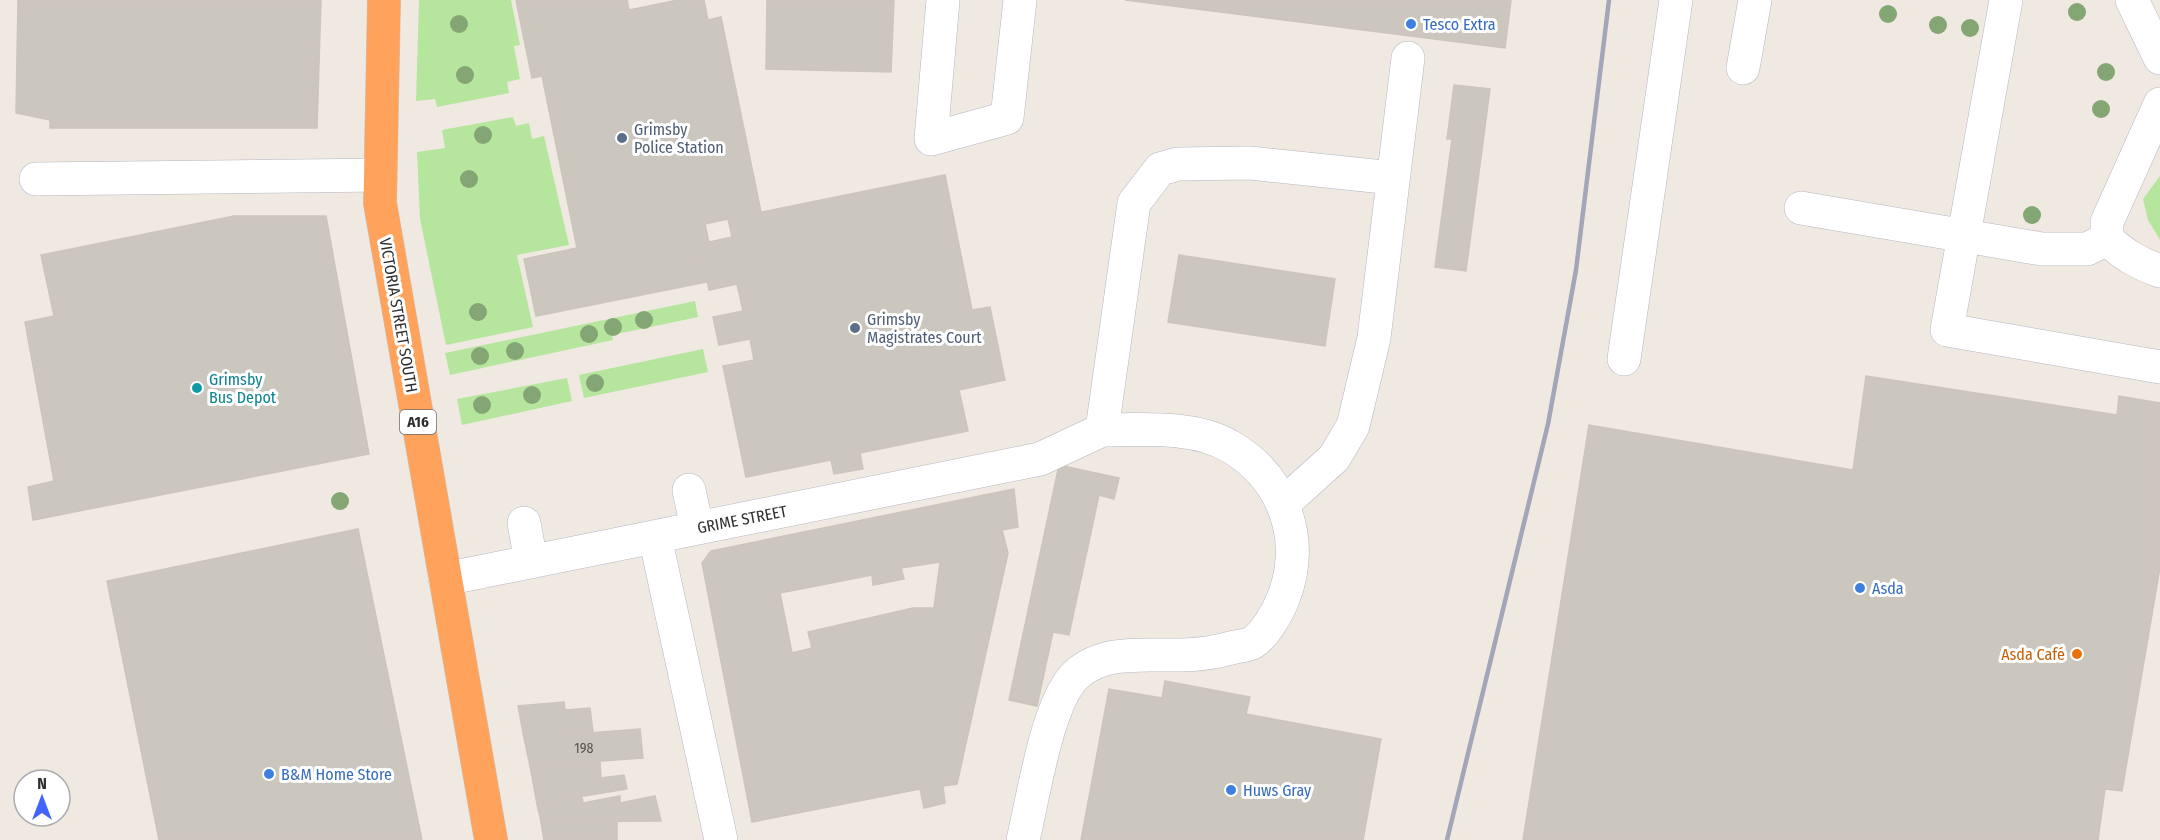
<svg xmlns="http://www.w3.org/2000/svg" width="2160" height="840" font-family="'Fira Sans Condensed',sans-serif">
	<style>
		.green { fill: #b6e59e }
		.building { fill: #cbc7bf; stroke: #cbc5ba; stroke-width: 1.5; fill-rule: evenodd }
		.lines { fill: none; stroke-linecap: round; stroke-linejoin: round }
		.minor-casing { stroke: #b4b7c1; stroke-width: 34 }
		.highway-casing { stroke: #c9c9c9; stroke-width: 34 }
		.minor { stroke: #fff; stroke-width: 33 }
		.highway { stroke: #ffa35c; stroke-width: 33 }
		.rail { stroke: #a3a6b8; stroke-width: 4.5 }
		.tree { fill: #84a574 }
		.shop-dot { fill: #3f7fe0; stroke: #fff; stroke-width: 2 }
		.service-dot { fill: #5c6f8a; stroke: #fff; stroke-width: 2 }
		.culture-dot { fill: #0f9aa8; stroke: #fff; stroke-width: 2 }
		.food-dot { fill: #e8710a; stroke: #fff; stroke-width: 2 }
		.labels { text-anchor: middle; stroke-width: 6; stroke-linejoin: round; paint-order: stroke }
		.number-label { font-size: 14px; fill: #555452 }
		.shield { fill: #fff; stroke: #6d6d6d; stroke-width: 1.5 }
		.shield-label { font-size: 15px; font-weight: bold; fill: #2e2e2e }
		.shop-label { font-size: 16px; fill: #366cbe; stroke: #fff; text-anchor: start }
		.service-label { font-size: 16px; fill: #4e5e75; stroke: #fff; text-anchor: start }
		.street-label { font-size: 16px; fill: #2e2e2e; stroke: #fff }
		.culture-label { font-size: 16px; fill: #0d838f; stroke: #fff; text-anchor: start }
		.food-label { font-size: 16px; fill: #c56008; stroke: #fff; text-anchor: end }
	</style>
	<rect width="100%" height="100%" fill="#efe9e1"/>
	<path class="green" d="M419,0H511L520,45L514,46L520,79L507,82L509,93L437,107L435,99L416,101Z
		M513,117L516,126L529,123L532,139L544,136L569,245L517,255L533,327L446,345L420,219L417,152L445,148L442,130Z
		M2160,176V240L2148,220L2143,199Z
		M695,301L698,317L612,335L613,340L450,375L445,353Z
		M703,349L708,372L584,398L579,375Z
		M567,378L572,401L462,425L457,399Z"/>
	<path class="building" d="M18,0H321L317,128H50V120L16,113Z
		M516,0H627L629,10L678,0H704L708,20L721,17L761,212L705,224L709,243L700,244L707,282L536,316L524,259L577,248L542,76L532,78Z
		M767,0H894L891,72L766,69Z
		M1125,0H1511L1505,48Z
		M1454,85L1490,89L1466,271L1435,267L1452,139H1447Z
		M945,175L972,310L990,307L1005,380L959,390L968,431L860,453L863,469L834,474L831,460L746,477L723,366L754,360L750,339L719,345L713,317L743,311L737,284L709,290L700,244L732,237L728,219Z
		M234,216H326L369,454L33,520L28,487L54,481L25,322L54,316L41,255Z
		M1179,255L1335,279L1325,346L1168,322Z
		M1866,376L2117,415L2119,396L2160,403V567L2122,791L2105,789L2098,840H1523L1589,425L1853,470Z
		M1059,465L1119,478L1114,499L1099,495L1069,635L1053,632L1037,706L1009,700Z
		M1014,489L1018,527L1002,530L1008,553L957,784L943,786L945,803L924,808L920,789L752,822L702,563L711,551ZM940,562L934,608H913L808,632L812,648L792,653L780,593L872,575L873,585L904,579L901,568Z
		M358,529L422,840H159L107,581Z
		M1165,681L1250,697L1246,714L1381,739L1363,840H1081L1109,689L1162,698Z
		M564,702L565,710L590,708L593,732L524,738L518,706Z
		M640,729L643,758L530,766L524,738Z
		M600,762L601,778L624,775L627,789L537,804L530,766Z
		M582,796L583,803L620,796V803L655,796L661,821L541,822L537,804Z
		M541,822H617V840H544Z"/>
	<g class="lines">
		<g class="minor-casing">
			<path id="minor" d="M943,0L931,139L1007,118L1020,0
				M2006,0L1947,330L2160,367
				M2132,0L2160,58
				M1743,68L1755,0
				M2160,104L2107,222V239C2124,255 2138,263 2160,271
				M36,179L381,175
				M1801,208L2042,249H2087L2107,239
				M1624,359L1676,0
				M689,490L697,528
				M1284,503L1334,458L1353,426L1374,338L1408,58
				M524,523L531,562
				M655,537L721,840
				M445,579L1040,459L1102,430
				M1023,840C1033,800 1047,700 1077,674C1105,649 1147,656 1181,655C1199,655 1217,652 1235,647C1240,646 1248,645 1252,643C1265,635 1278,612 1283,599C1306,541 1285,479 1231,447C1195,425 1143,430 1102,430L1134,203L1160,169L1178,164L1250,163L1393,178"/>
		</g>
		<g class="highway-casing">
			<path id="highway" d="M384,0L380,203L491,840"/>
		</g>
		<use href="#minor" class="minor"/>
		<use href="#highway" class="highway"/>
		<path class="rail" d="M1447,840L1548,424L1576,270L1609,0"/>
	</g>
	<g class="tree">
		<circle cx="2077" cy="12" r="9"/>
		<circle cx="1888" cy="14" r="9"/>
		<circle cx="459" cy="24" r="9"/>
		<circle cx="1938" cy="25" r="9"/>
		<circle cx="1970" cy="28" r="9"/>
		<circle cx="2106" cy="72" r="9"/>
		<circle cx="465" cy="75" r="9"/>
		<circle cx="2101" cy="109" r="9"/>
		<circle cx="483" cy="135" r="9"/>
		<circle cx="469" cy="179" r="9"/>
		<circle cx="2032" cy="215" r="9"/>
		<circle cx="478" cy="312" r="9"/>
		<circle cx="644" cy="320" r="9"/>
		<circle cx="613" cy="327" r="9"/>
		<circle cx="589" cy="334" r="9"/>
		<circle cx="515" cy="351" r="9"/>
		<circle cx="480" cy="356" r="9"/>
		<circle cx="595" cy="383" r="9"/>
		<circle cx="532" cy="395" r="9"/>
		<circle cx="482" cy="405" r="9"/>
		<circle cx="340" cy="501" r="9"/>
	</g>
	<g class="shop-dot">
		<circle cx="1411" cy="24" r="6"/>
		<circle cx="1860" cy="588" r="6"/>
		<circle cx="269" cy="774" r="6"/>
		<circle cx="1231" cy="790" r="6"/>
	</g>
	<g class="service-dot">
		<circle cx="622" cy="138" r="6"/>
		<circle cx="855" cy="328" r="6"/>
	</g>
	<circle class="culture-dot" cx="197" cy="388" r="6"/>
	<circle class="food-dot" cx="2077" cy="654" r="6"/>
	<g class="labels">
		<g class="number-label">
			<text x="584" y="753">198</text>
		</g>
		<rect class="shield" x="400" y="410" width="36" height="24" rx="4.5"/>
		<g class="shield-label">
			<text x="418" y="427">A16</text>
		</g>
		<g class="shop-label">
			<text x="1423" y="30">Tesco Extra</text>
			<text x="1872" y="594">Asda</text>
			<text x="281" y="780">B&amp;M Home Store</text>
			<text x="1243" y="796">Huws Gray</text>
		</g>
		<g class="service-label">
			<text x="634" y="135">Grimsby<tspan x="634" dy="18">Police Station</tspan></text>
			<text x="867" y="325">Grimsby<tspan x="867" dy="18">Magistrates Court</tspan></text>
		</g>
		<g class="street-label">
			<text transform="translate(399 315) rotate(80)" y="6">VICTORIA STREET SOUTH</text>
			<text transform="translate(742 519) rotate(-11)" y="6">GRIME STREET</text>
		</g>
		<g class="culture-label">
			<text x="209" y="385">Grimsby<tspan x="209" dy="18">Bus Depot</tspan></text>
		</g>
		<g class="food-label">
			<text x="2065" y="660">Asda Café</text>
		</g>
	</g>
	<g transform="translate(42 798)"><circle r="28" fill="#ffffff" stroke="#ababab" stroke-width="1.5"/>
	<path d="M0-4.5L10 22L0 15L-10 22Z" fill="#4264fb"/>
	<text y="-9" font-size="16" font-weight="bold" text-anchor="middle" fill="#2e2e2e">N</text>
	</g>
</svg>
